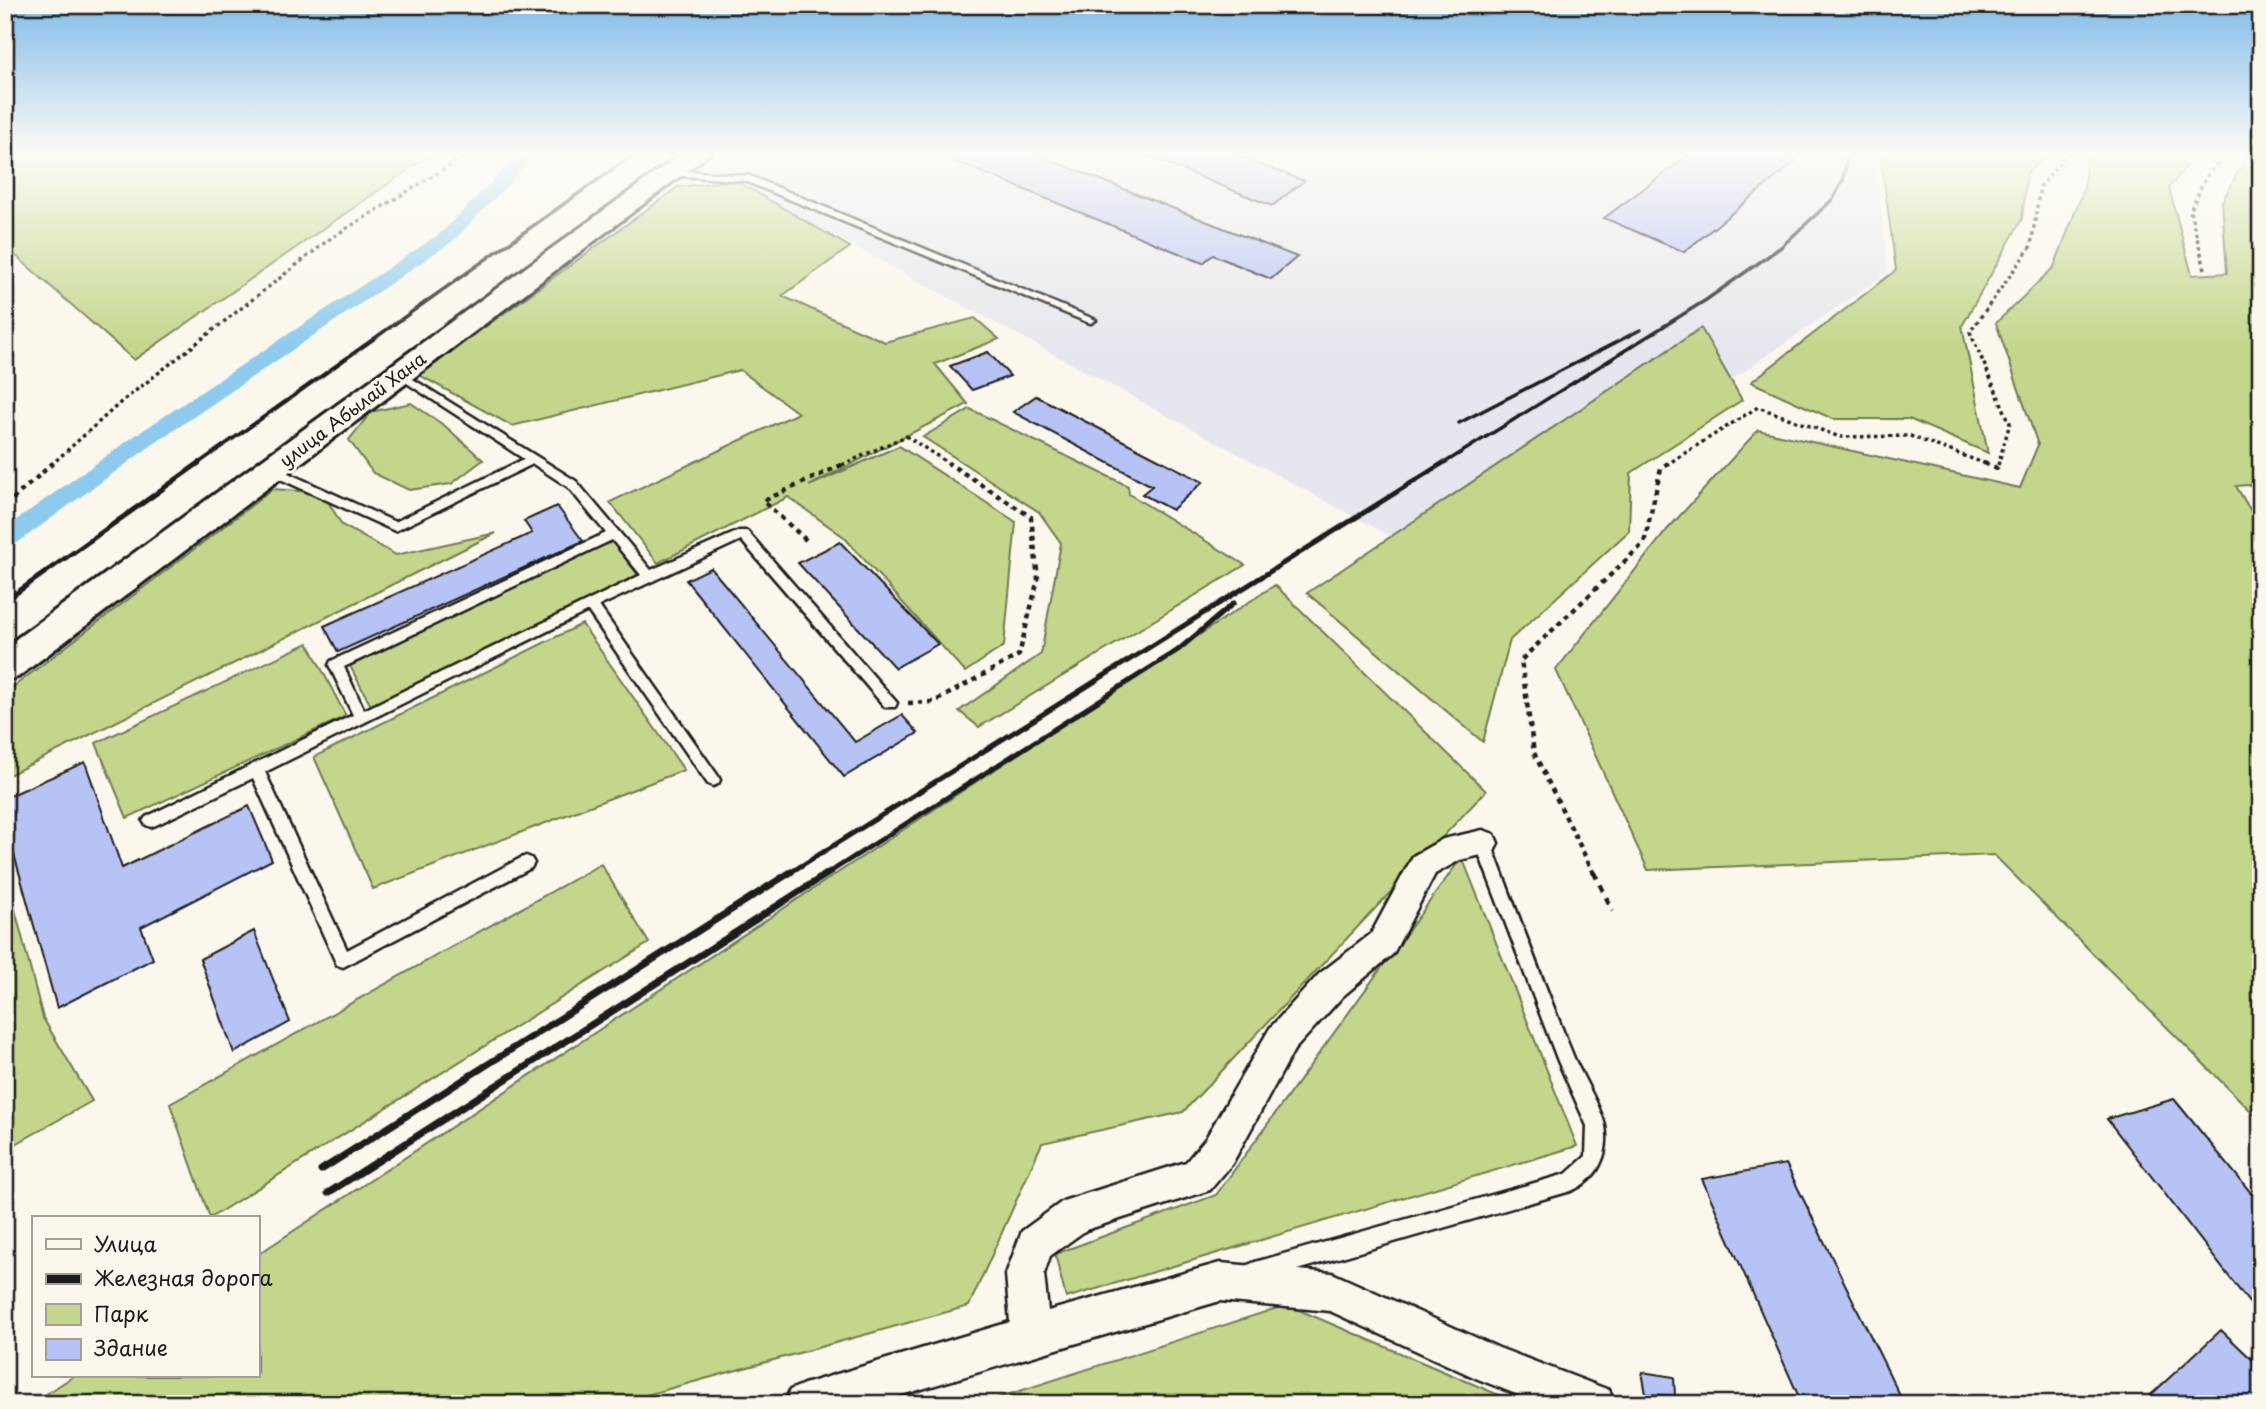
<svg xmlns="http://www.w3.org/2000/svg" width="2266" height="1409" font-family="'Playpen Sans',sans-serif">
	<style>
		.built { fill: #e6e7ee }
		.green { fill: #c3d68b; stroke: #707954; stroke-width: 2 }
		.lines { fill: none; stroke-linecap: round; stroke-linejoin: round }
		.canal { fill: #8dcaed; fill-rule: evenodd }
		.building { fill: #b6c3f4; stroke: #1c1c1c; stroke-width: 2 }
		.service-casing { stroke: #1c1c1c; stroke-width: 5 }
		.minor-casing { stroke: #1c1c1c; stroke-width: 5 }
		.secondary-casing { stroke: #1c1c1c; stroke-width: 6 }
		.path-far2 { stroke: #1c1c1c; stroke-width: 3.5; stroke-dasharray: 3.5 3.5; stroke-linecap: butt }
		.path-far1 { stroke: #1c1c1c; stroke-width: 4.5; stroke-dasharray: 5 5; stroke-linecap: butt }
		.path { stroke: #1c1c1c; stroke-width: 5; stroke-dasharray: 7 7; stroke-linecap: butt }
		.service { fill: #fbf7ec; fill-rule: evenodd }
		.minor { fill: #fbf7ec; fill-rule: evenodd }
		.secondary { fill: #fbf7ec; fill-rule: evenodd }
		.rail-far2 { stroke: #1c1c1c; stroke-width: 3.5 }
		.rail-far1 { stroke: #1c1c1c; stroke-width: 5 }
		.rail { stroke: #1c1c1c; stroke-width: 7 }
		.labels { text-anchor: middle; stroke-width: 6; stroke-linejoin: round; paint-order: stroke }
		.street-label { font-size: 18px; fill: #1c1c1c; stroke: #fbf7ec }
	</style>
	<rect width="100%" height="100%" fill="#fbf7ec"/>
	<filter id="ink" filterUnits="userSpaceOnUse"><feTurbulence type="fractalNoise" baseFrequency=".0143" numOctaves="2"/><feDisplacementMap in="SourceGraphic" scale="14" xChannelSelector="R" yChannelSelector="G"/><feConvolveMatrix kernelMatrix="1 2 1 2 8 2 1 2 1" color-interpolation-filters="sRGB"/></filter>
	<g filter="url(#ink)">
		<path class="built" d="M723,152H1875L1888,272L1455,571L705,166Z"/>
		<path class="green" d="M5,152H434L134,360L5,246Z
			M1880,152H2049L2027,173L2022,219L1962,326L1988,453L1909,419H1833L1751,382L1896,270Z
			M2087,152H2197L2169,188L2192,275L2227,273L2222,202L2249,152H2261V484L2236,486L2261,528V1121L1994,855L1648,870L1556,670L1667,530L1758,430L2020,488L2038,445L1996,323L2054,267L2084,189Z
			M735,180L850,247L782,296L885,342L975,318L999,339L935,364L968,404L809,486L899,446L1016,522L1004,646L965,672L844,537L788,497L658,563L610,502L798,413L740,370L512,426L419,375L678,187Z
			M1701,328L1742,400L1631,473L1629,531L1510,640L1483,742L1307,593Z
			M411,403L445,426L483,460L451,484L409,490L373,473L349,440L371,412Z
			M970,409L1128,486L1129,494L1245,565L979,727L959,711L1041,654L1061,543L1039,512L923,437Z
			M273,489L323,493L342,525L396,555L496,533L5,777V693Z
			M611,540L638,575L371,706L350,666Z
			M1275,585L1486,791L1183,1112L1042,1143L969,1306L614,1404H31L74,1376H257V1255Z
			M582,624L684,770L373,889L314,757Z
			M308,643L346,716L127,818L96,743Z
			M1462,857L1577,1146L1066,1298L1055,1254L1216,1195Z
			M601,864L649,943L210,1218L170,1104Z
			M5,871L43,1018L92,1101L5,1150Z
			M1287,1305L1520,1404H979Z"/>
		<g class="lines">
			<path class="canal" d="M521,152H539L453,241L152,445L13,546L5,548V528L136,435L441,233Z"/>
		</g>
		<path class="building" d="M933,152H1030L1297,257L1271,279L1213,255L1203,263Z
			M1138,152H1227L1304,181L1272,206Z
			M1693,152H1773L1796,161L1684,252L1604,218Z
			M988,352L1010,376L972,390L950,366Z
			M1036,396L1203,482L1172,510L1142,494L1152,486L1013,412Z
			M557,506L583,541L338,652L324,626L532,533L524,521Z
			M840,542L938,644L895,668L798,563Z
			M711,568L855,742L902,715L918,733L844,777L686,580Z
			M85,762L122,868L249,806L272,860L141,927L153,959L57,1008L5,822V798Z
			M254,931L290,1022L234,1053L200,959Z
			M2174,1099L2261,1205V1318L2107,1119Z
			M1786,1164L1904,1404H1802L1702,1179Z
			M2221,1330L2261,1368V1404H2141Z
			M1642,1372L1674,1377L1675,1396L1646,1394Z"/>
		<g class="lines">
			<g class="service-casing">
				<path id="service" d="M673,170L750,176L1096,320L1091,323L1087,322L745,181L670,175L668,173Z
					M400,371L576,481L651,570L739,531H747L897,703L895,707H885L741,540L599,606L718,776L720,780L718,784L713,786L708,784L588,611L265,772L347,950L521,858L526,856L531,858L534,863L531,868L343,967L337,965L253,778L156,825L151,827L146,825L143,821L146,817L353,715L329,665L331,661L606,533L568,487L533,464L395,531L267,473V467H275L395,522L524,459L396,376L394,374ZM612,540L641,575L364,710L344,667Z
					M1483,837L1488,838L1491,843C1518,915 1545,987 1574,1058C1582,1076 1602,1109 1605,1126C1610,1154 1598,1180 1571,1191L1255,1282L1248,1279L1245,1272L1248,1265L1255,1262L1566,1174L1586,1156L1587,1126L1558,1061L1475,843L1478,838Z"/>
			</g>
			<g class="minor-casing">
				<path id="minor" d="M1483,830L1494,834L1498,843L1494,852L1460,860L1435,874L1393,954L1343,996L1294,1050L1232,1164L1210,1190L1086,1230L1050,1256L1044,1274L1048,1311L1220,1263L1332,1273L1499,1348L1609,1390L1615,1404H1541L1478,1379L1330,1311L1220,1301L871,1404H784L790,1390L804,1384L1010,1322L1006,1274L1022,1231L1063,1201L1186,1162L1206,1138L1270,1028L1319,974L1371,934L1413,856L1443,839Z"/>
			</g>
			<g class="secondary-casing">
				<path id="secondary" d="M684,152H712L18,677L5,681V647Z"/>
			</g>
			<path class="path-far2" d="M2205,269L2190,211L2206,177L2226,152
				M51,465L120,403L331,238L472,152
				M842,465L906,436L951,465
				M1666,465L1758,407L1840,437L1910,436L1989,465
				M1998,465L2010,423L1970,332L2031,246L2040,187L2069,152"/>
			<path class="path-far1" d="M1984,463L1997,468L1998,463
				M5,506L53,463
				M806,540L763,501L846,463
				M908,703L934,702L1019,655L1038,579L1031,517L948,463
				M1594,874L1534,753L1521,660L1644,543L1661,468L1668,463"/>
			<path class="path" d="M1594,872L1613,911"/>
			<use href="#service" class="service"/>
			<use href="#minor" class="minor"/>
			<use href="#secondary" class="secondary"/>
			<path class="rail-far2" d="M1459,423L1640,330
				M196,465L637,152
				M1441,465L1706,300L1781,247L1833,199L1843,180L1848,152"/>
			<path class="rail-far1" d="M5,601L199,463
				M788,874L1443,463
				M827,874L1178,650L1234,603"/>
			<path class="rail" d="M321,1170L791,872
				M328,1193L830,872"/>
		</g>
	</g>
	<linearGradient id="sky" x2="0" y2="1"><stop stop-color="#83bdea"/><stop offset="0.44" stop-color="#fdfbf6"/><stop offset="1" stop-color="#fdfbf6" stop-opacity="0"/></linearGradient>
	<rect width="2266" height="349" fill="url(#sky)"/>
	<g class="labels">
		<g class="street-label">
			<text transform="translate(353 410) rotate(-37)" y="6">улица Абылай Хана</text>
		</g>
	</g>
	<rect width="2266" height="1409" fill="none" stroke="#fbf7ec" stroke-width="28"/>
	<rect x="14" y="14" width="2238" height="1381" fill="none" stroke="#1c1c1c" stroke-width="2.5" filter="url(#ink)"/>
	<rect x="32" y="1216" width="228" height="161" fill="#fbf7ec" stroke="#a29f99" stroke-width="2"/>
	<rect x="46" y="1239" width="35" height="10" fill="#fbf7ec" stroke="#a29f99" stroke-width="2"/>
	<text x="94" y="1252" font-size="21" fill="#1c1c1c">Улица</text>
	<rect x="46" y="1274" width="35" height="10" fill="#1c1c1c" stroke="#a29f99" stroke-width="2"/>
	<text x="94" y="1286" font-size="21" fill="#1c1c1c">Железная дорога</text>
	<rect x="46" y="1304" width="35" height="21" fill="#c3d68b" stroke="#a29f99" stroke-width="2"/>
	<text x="94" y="1322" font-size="21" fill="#1c1c1c">Парк</text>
	<rect x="46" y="1339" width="35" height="21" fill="#b6c3f4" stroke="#a29f99" stroke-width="2"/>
	<text x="94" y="1356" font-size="21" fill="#1c1c1c">Здание</text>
</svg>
